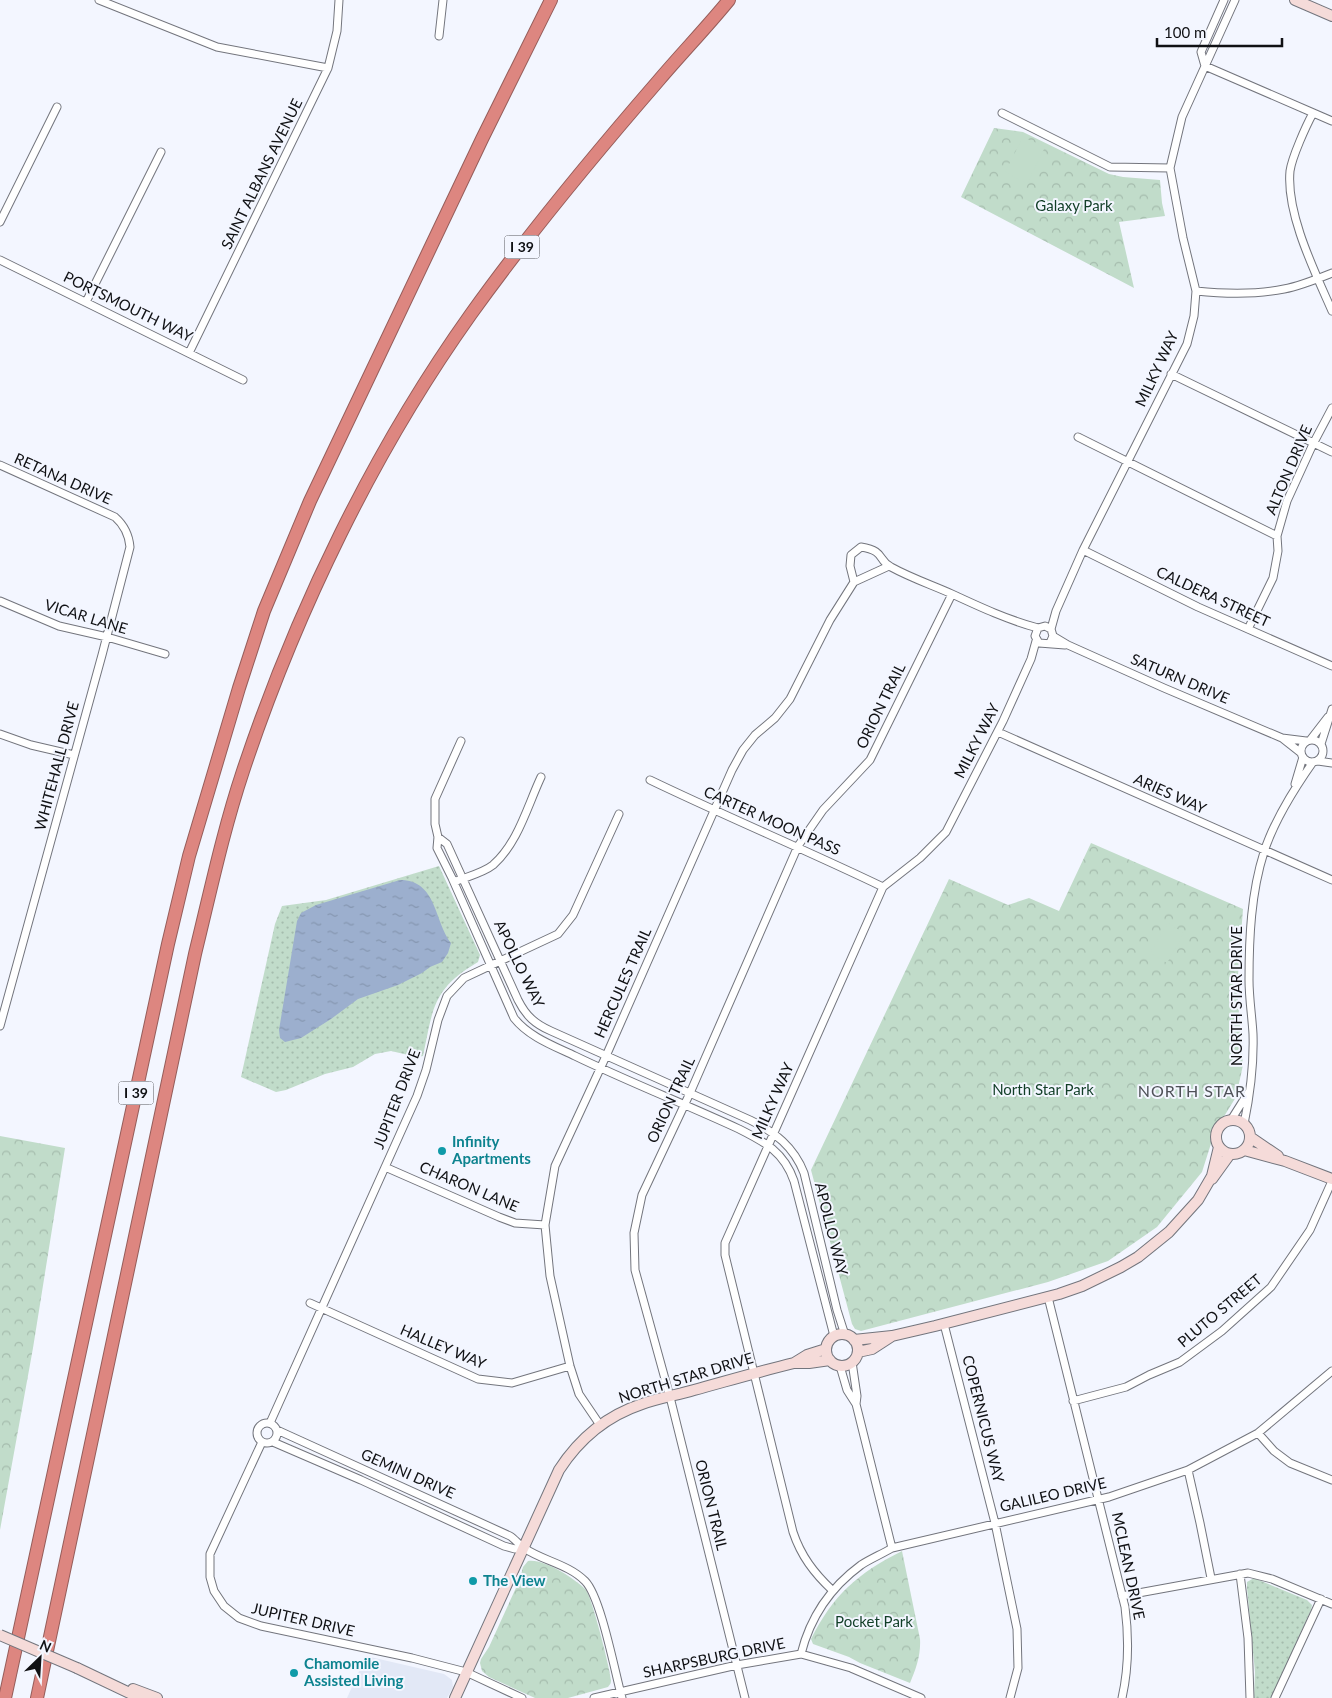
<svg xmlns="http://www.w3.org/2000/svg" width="1332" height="1698" font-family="Lato,sans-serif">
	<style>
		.built { fill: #e2e8f6 }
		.grass { fill: url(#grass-dots) }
		.park { fill: url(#park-crowns) }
		.pitch { fill: #c1dcca }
		.water { fill: url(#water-ripples) }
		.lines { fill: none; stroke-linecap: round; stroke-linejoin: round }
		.street-casing { stroke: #73757d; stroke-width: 9 }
		.secondary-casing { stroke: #73757d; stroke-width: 12 }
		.highway-casing { stroke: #955d5a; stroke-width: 14 }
		.street { stroke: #fff; stroke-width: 7 }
		.secondary { stroke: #f5dbd9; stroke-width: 10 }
		.highway { stroke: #dd8680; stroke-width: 12 }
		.secondary-bridge-casing { stroke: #73757d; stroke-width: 12; stroke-linecap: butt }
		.secondary-bridge { stroke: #f5dbd9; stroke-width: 10 }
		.culture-dot { fill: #0f9aa8; stroke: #f3f6ff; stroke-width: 2 }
		.labels { text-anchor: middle; stroke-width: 4; stroke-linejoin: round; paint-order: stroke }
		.shield { fill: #f3f6ff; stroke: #54565a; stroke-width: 1 }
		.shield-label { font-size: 14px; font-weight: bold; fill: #101114 }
		.street-label { font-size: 15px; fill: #101114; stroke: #f3f6ff }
		.park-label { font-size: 15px; fill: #113e27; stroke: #f3f6ff }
		.culture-label { font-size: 15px; font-weight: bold; fill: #0d838f; stroke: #f3f6ff; text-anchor: start }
		.neighbourhood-label { font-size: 16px; letter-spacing: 1px; fill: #4e5157; stroke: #f3f6ff }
	</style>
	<defs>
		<pattern id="grass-dots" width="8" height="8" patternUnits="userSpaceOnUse" patternTransform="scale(1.25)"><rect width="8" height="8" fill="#c1dcca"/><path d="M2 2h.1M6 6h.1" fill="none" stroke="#a5bcad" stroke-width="1.8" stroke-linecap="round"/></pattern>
		<pattern id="park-crowns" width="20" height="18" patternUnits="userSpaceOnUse" patternTransform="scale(1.25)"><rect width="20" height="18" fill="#c1dcca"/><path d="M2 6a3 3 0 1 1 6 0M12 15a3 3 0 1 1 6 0" fill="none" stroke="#a5bcad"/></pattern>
		<pattern id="water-ripples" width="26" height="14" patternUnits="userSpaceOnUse" patternTransform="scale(1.25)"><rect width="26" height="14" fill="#9cafce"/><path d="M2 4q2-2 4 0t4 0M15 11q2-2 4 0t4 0" fill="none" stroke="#8596b0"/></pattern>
	</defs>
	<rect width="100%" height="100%" fill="#f3f6ff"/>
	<path class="built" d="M366,1656L444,1674L452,1680L453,1687L447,1698H347Z"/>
	<path class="grass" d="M439,866L480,955L478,962C432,989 433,1009 423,1056L417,1057L391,1051L375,1054L353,1067L325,1074L286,1090L276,1092L241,1077L275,924L282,906L326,900Z
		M1254,1578L1307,1600L1312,1605L1311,1610L1271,1698H1254L1255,1672L1247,1588V1582Z"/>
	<path class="park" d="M994,128L1023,132L1109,174L1123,177L1160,180L1162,203L1165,216L1119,222L1134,288L961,197Z
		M1091,843L1243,909L1237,988L1243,1065L1236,1097L1215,1131L1202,1172L1157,1227L1108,1261L1048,1282L861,1331L855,1329L852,1324L811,1170L949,879L1008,905L1029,898L1059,911Z
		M0,1136L65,1148L33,1348L0,1530Z
		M902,1551L920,1639C921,1655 916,1669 910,1683L860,1663L849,1657L813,1644L811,1639C833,1595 858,1573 902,1551Z
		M528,1561C543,1558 576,1579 586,1590C592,1598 610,1668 611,1680C611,1684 610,1684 608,1687L568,1698H535L489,1677L482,1671L480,1663L481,1659L489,1647L520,1579L523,1567Z"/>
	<path class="pitch" d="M1023,137L1045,147L1027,184L1005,172Z
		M1168,923L1184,933L1167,963L1150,953Z"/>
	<path class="water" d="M400,880C437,880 434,921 451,943L448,953L442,962L430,967L422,973L398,985L358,999L331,1019L301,1038L285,1042L280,1038L279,1030L297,921L301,913L316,905Z"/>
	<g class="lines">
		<g class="street-casing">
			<path id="street" d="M99,0L217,47L328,68
				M1224,0L1201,52L1205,66L1332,121
				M439,36L443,0
				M1002,113L1110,167L1170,168
				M1313,113C1306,126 1292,157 1290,171C1286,214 1315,272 1332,311
				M0,222L57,107
				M0,260L243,380
				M1196,291C1225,294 1255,295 1284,289C1300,286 1317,279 1332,273
				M86,302L161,152
				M189,353L328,68L337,31L339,0
				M1171,374L1332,452
				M1078,437L1277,536
				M0,465L115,517C124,525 129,535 130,547L102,655L0,1026
				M1083,550L1198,607L1332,666
				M854,582L850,566L851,555L861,547C886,551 877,560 891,567C911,578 932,585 952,594C980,607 1008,620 1038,628
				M854,582L889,566
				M0,601L59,626L107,637L165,654
				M1051,629L1056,611L1083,550L1187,344L1194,316L1196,291L1183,238L1170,168L1182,117L1235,0
				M1248,629L1273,578L1278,551L1277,536L1287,501L1313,444L1332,408
				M1053,636L1068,645L1164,688L1282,738L1301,753
				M1050,643L1053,636L1051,629L1045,626L1038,628L1035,636L1039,643L1065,645
				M998,732L1332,880
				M0,734L31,745L74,755
				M1282,738L1306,741
				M1311,739L1328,717
				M1301 751a11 11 0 1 1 22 0a11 11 0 1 1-22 0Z
				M461,741L435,799V824L438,837L437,848L452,878L514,1018C529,1037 554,1046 575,1056C629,1082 685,1104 739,1129C765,1142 784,1152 794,1181L834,1336
				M1321,744L1332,709
				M1318,761L1332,763
				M650,780C727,817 806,850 883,887
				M1295,784L1303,757
				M438,837L447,844L518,1000C526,1016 535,1024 551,1031L750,1120C775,1132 794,1147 804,1173L837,1310L845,1335
				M454,882C466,877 483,873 493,865C518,843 527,807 541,777
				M1231,1120L1248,1093
				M1244,1124C1250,1095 1254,1064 1253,1034C1252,1016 1249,998 1249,980C1249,938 1251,893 1264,852C1274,821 1294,789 1313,762
				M385,1167L499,1217L515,1223L545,1225
				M1048,1297L1125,1607C1129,1638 1129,1667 1122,1698
				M310,1303L478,1379L512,1383L570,1366
				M944,1324L995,1523L1017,1629L1018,1668L1010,1698
				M852,1362L857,1396L856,1404
				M840,1366L847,1390L856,1404L892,1548
				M1073,1401L1126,1387L1149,1375L1180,1362L1222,1331L1271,1287L1310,1230L1332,1181
				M257 1433a10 10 0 1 1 20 0a10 10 0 1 1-20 0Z
				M270,1423L417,1096L426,1070L438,1020L447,996L464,978L558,934L573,915L619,814
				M600,1425L579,1394L570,1366L550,1276L545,1225L555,1166L606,1056L732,770L743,750L755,735L775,718L790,699L830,620L854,582
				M277,1430L510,1536C515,1539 519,1545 524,1548C543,1561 568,1564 585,1581C601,1597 615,1673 622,1698
				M1258,1433L1274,1451L1290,1463L1332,1480
				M262,1442L210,1554V1577L214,1591L224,1606L239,1618L261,1626L412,1658L466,1672L522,1698
				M273,1442L361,1480L504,1546L515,1549L524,1548
				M1188,1470L1200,1523L1211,1578
				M1240,1574L1248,1638L1250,1698
				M832,1590C814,1573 801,1556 793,1532L725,1255V1243L883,887L920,858L946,832L1003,721L1031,659L1036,641
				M1122,1596L1248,1573L1272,1579L1332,1604
				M801,1654C810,1618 831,1587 861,1565C870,1559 882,1554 892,1548L1109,1497L1188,1470L1258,1433L1332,1371
				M594,1698L737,1665L801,1654L851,1668L921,1698
				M745,1698L670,1397L635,1270L634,1233L642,1195L690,1093L798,846L823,810L870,760L952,594
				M1275,1698L1321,1599"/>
		</g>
		<g class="secondary-casing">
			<path id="secondary" d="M1295,0L1332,16
				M1216 1137a17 17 0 1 1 34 0a17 17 0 1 1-34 0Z
				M1250,1137L1278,1156
				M1244,1150L1285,1161L1332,1179
				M1212,1179L1230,1154
				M826 1350a16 16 0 1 1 32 0a16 16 0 1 1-32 0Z
				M854,1340L892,1336L935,1326L1059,1294L1082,1286L1121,1267L1138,1257L1169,1232L1198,1200L1212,1176L1219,1147
				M858,1352L872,1349L892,1336
				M794,1363L807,1355L826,1349
				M77,1668L140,1698
				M133,1689L157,1698
				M455,1698L559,1470C579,1439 606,1416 642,1404C659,1398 677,1395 694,1390C727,1381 761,1371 794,1363H809L830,1360"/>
		</g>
		<g class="highway-casing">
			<path id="highway" d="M5,1698L168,944L189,856L239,688L264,611L310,501L482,139L551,0
				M37,1698L195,954C210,893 223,831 243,771C296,612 374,450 471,314C529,233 594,155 659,80C682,53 707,27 729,0"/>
		</g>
		<use href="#street" class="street"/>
		<use href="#secondary" class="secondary"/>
		<use href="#highway" class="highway"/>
		<g class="secondary-bridge-casing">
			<path id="secondary-bridge" d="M0,1635L77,1668"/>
		</g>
		<use href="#secondary-bridge" class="secondary-bridge"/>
	</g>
	<g class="culture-dot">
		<circle cx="442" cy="1151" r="5"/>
		<circle cx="473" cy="1581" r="5"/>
		<circle cx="294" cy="1673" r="5"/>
	</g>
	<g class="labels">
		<g class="shield">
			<rect x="504.5" y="235.5" width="35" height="23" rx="4"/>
			<rect x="118.5" y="1081.5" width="35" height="23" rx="4"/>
		</g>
		<g class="shield-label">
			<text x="522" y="252">I 39</text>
			<text x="136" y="1098">I 39</text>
		</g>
		<g class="street-label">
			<text transform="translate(262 174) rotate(-64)" y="5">SAINT ALBANS AVENUE</text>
			<text transform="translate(128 307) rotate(26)" y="5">PORTSMOUTH WAY</text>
			<text transform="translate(1157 369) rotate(-65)" y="5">MILKY WAY</text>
			<text transform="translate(1289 470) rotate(-67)" y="5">ALTON DRIVE</text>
			<text transform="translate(63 479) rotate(24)" y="5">RETANA DRIVE</text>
			<text transform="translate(1213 597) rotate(25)" y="5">CALDERA STREET</text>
			<text transform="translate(86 617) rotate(17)" y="5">VICAR LANE</text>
			<text transform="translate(1180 679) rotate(23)" y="5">SATURN DRIVE</text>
			<text transform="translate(881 706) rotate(-64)" y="5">ORION TRAIL</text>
			<text transform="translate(977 741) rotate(-63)" y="5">MILKY WAY</text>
			<text transform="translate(57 766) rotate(-75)" y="5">WHITEHALL DRIVE</text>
			<text transform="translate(1170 794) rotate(24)" y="5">ARIES WAY</text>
			<text transform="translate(772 821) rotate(24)" y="5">CARTER MOON PASS</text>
			<text transform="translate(519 964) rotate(64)" y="5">APOLLO WAY</text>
			<text transform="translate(623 983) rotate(-66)" y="5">HERCULES TRAIL</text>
			<text transform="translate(1237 996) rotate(-90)" y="5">NORTH STAR DRIVE</text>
			<text transform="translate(397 1099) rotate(-69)" y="5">JUPITER DRIVE</text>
			<text transform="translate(671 1100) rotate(-65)" y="5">ORION TRAIL</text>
			<text transform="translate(773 1101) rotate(-66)" y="5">MILKY WAY</text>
			<text transform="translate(469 1187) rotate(23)" y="5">CHARON LANE</text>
			<text transform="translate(831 1229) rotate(76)" y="5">APOLLO WAY</text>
			<text transform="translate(1220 1311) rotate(-40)" y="5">PLUTO STREET</text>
			<text transform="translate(443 1347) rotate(23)" y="5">HALLEY WAY</text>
			<text transform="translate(686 1378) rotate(-17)" y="5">NORTH STAR DRIVE</text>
			<text transform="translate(983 1419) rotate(76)" y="5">COPERNICUS WAY</text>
			<text transform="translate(408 1474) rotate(24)" y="5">GEMINI DRIVE</text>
			<text transform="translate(1053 1495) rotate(-13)" y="5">GALILEO DRIVE</text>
			<text transform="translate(711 1505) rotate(76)" y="5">ORION TRAIL</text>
			<text transform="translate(1128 1566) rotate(78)" y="5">MCLEAN DRIVE</text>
			<text transform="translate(303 1620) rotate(13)" y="5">JUPITER DRIVE</text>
			<text transform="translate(714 1658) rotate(-12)" y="5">SHARPSBURG DRIVE</text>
		</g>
		<g class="park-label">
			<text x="1074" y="211">Galaxy Park</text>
			<text x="1043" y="1095">North Star Park</text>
			<text x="874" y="1627">Pocket Park</text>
		</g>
		<g class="culture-label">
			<text x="452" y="1147">Infinity<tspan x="452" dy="17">Apartments</tspan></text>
			<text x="483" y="1586">The View</text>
			<text x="304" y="1669">Chamomile<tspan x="304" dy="17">Assisted Living</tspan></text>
		</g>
		<g class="neighbourhood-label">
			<text x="1192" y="1097">NORTH STAR</text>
		</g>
	</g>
	<g transform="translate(40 1658) rotate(25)" stroke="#f3f6ff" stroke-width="4" paint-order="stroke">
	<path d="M0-4L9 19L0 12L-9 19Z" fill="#101114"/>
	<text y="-8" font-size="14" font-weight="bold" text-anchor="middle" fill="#101114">N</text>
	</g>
	<path d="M1157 38v8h125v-8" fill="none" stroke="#101114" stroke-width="2.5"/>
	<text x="1164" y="38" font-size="15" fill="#101114" stroke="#f3f6ff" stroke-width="4" paint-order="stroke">100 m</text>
</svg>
